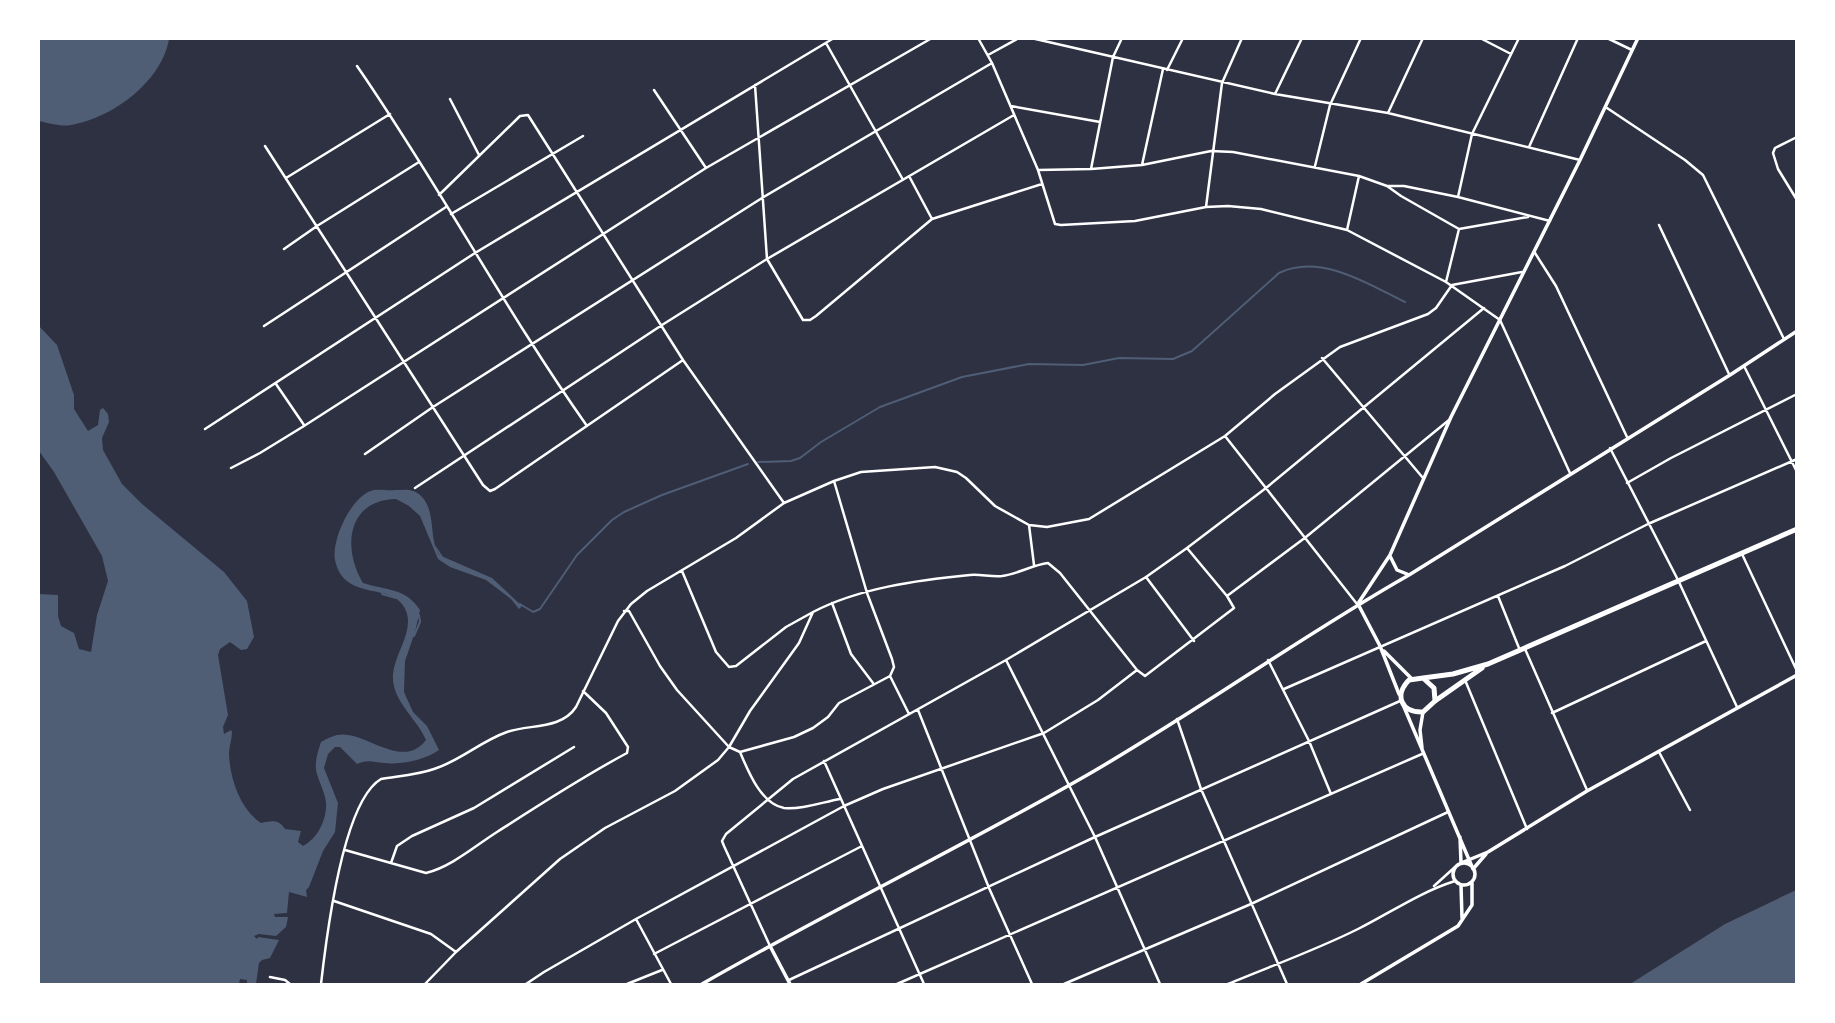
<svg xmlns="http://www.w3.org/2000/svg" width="1835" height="1023" font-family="Overpass,sans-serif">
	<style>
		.water { fill: #4f5d75 }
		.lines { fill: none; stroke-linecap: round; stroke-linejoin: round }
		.stream { stroke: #4f5d75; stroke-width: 2 }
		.minor { stroke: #fff; stroke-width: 2.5 }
		.tertiary { stroke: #fff; stroke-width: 3.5 }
		.primary { stroke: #fff; stroke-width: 5 }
	</style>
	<rect width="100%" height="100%" fill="#2d3142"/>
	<path class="water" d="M38,39L39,38L169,39C162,81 113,118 71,125C61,127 49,123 39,121Z
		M38,325L57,345L74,395V409L88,431L98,425L100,410L103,408L108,414L109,422L102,438L103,450L122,484L142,504L224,572L247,601L254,637L247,649L241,650L230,642L220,649L218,655L228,715L223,727L224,734L231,730L232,732C232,739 229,746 229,754C230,779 240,809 261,823C272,821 278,819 285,829L301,831L298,842L303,846C318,838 327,819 326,803C325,791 318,781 316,770C315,760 318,751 321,742C330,737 338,733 348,735C372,738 405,768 426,740C417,718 391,701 393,674C395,651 419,626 402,604C388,584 343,600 335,560C331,540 352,494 374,490C380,489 389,491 395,490C405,490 412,488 420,495C437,510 428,537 439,555L492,578L522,606L519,609L511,599L486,580L450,567L438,559L420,516L409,506L396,499C347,500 342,548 363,583C387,591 405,587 420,610L415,632L405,661L404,692L413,712L427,726L439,750C425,760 401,765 384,763C373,762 368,759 357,764L340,747H335L328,754L324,768L338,803L335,832L323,851L309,887L306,890L307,897L289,892L287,913L274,914L275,917H288L286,927L276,936L259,934L254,936L257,939L258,937L279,940L270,958L262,960L259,963L256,984H247V980L240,979L239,984H39V594L58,595V616L61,626L74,633L79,649L91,652L97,615L108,581L102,556L54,472L39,451Z
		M1796,890V984H1630L1725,924Z"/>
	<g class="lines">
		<path class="stream" d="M758,462L791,461L800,458L821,442L880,407L962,377L1029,364L1083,365L1119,358L1173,359L1192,351L1279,273C1321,253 1368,284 1405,302
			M435,547L442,557
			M382,594L396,598
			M520,604L533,612L540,609L577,555L612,520L624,512L662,495L748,464
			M414,636L420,622L419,615"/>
		<path class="minor" d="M978,38L992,63L1038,170L1055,224L1061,225L1135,221L1206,207L1228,206L1261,209L1347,230L1446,282L1500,320L1570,473
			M1031,38L1275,94L1388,113L1580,160
			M1480,38L1511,54
			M1607,38L1632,50
			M826,43L902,178
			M988,55L1019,38
			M357,66C438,183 505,310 587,426
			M1167,70L1183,38
			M755,85L767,259L803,320H810L816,316L932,219L1042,184
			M654,90L706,168
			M1275,94L1302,38
			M450,99L479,155
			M1011,106L1100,122
			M1607,108L1685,160L1703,175L1784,339
			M1388,113L1423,38
			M1797,137L1775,148L1773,153L1778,169L1797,200
			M265,146L483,485L490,491L495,489L683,360
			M1529,147L1578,38
			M1142,165L1163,69
			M1315,166L1330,105L1361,38
			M1091,169L1113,57L1122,38
			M1038,170L1091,169L1142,165L1211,151L1233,152L1359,176L1387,186H1404L1458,197L1550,221
			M909,176L932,219
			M286,178L390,114
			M1387,186L1401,196L1459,229L1528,217
			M439,195L520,116L528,115L683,360L784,503
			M1458,197L1472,134L1519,38
			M1206,207L1222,83L1242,38
			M451,214L583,136
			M1659,225L1729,374
			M1347,230L1359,176
			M284,249L317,226L419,162
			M1535,253L1556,286L1627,437
			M1446,282L1459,229
			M264,326L446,207
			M1322,358L1423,478
			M1744,366L1797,472
			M276,384L304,425
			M205,429L475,253L834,38
			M1225,436L1357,604
			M1610,448L1678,580L1737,707
			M365,454L433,407L762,198L992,63
			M231,468L260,453L304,426L706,168L932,38
			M834,481L867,593L892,659L894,667L890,676L909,714
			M1627,483L1671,458L1797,394
			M415,488L662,325L767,259L1014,115
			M1029,525L1034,565
			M1742,554L1797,671
			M682,571L716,652L729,667L736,666L786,627L813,612
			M1146,577L1194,641
			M1227,596L1306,537L1449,420
			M1498,596L1519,648
			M832,603L851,654L873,683
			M624,611H629L660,666L677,690L729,747L740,752L794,737L813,728L828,717L839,703L890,676
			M1525,649L1587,790
			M1006,660L1095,837L1160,984
			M1268,660L1309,741L1331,794
			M1465,680L1527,829
			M1284,689L1565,566L1648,524L1797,459
			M918,710L989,888L1032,984
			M1552,713L1706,641
			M1177,719L1201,789L1287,984
			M740,752C748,771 761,804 784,808C801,810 823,802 840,799
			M1659,752L1690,810
			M824,761L924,984
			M345,850L426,873C451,867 475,846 497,832C539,805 582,777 627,753L628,747L606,713L583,691
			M391,863L397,846L412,836L474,808L574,747
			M1434,886L1455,867
			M334,901L431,934L456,952
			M636,919L671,984
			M770,946L724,846L722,841L726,834L793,779L1006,660L1146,577L1187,548L1266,488L1484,308
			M654,954L862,846
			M270,977L285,980L290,984
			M789,980L1095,837L1400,701
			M321,984C326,940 342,802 381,779C399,776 417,775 434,769C460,761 481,741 507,732C529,724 561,730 576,707L618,621L631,604L647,591L736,538L784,503L834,481L861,472L935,467L957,472L966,478L995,506L1029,525L1047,527L1089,519L1225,436L1275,394L1340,347L1428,314L1436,308L1452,285L1522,272
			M425,984L456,952L560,859L605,828L675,791L718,760L729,747L750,711L799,643L813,612C859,588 918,580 970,575C980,574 991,577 1002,576C1018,574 1032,565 1048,563L1060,573L1137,670L1145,676L1234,608L1227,596L1187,548
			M526,984L544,972L636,919L844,806L883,789L1044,733L1098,700L1137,670
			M627,984L662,970
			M897,984L1422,754
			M1064,984L1251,904L1448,812
			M1228,984C1271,966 1316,950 1358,929C1390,913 1420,892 1455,881"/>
		<path class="tertiary" d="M1390,556L1397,570L1407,574
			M1359,602L1390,555L1451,417L1580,160L1638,38
			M1358,604L1380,646L1399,694
			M1384,651L1411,678
			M1404,707L1473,869L1486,854
			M1422,748L1420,730L1423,712
			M1460,837L1461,863L1488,852L1587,791L1797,675
			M1453 874a11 11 0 1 1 22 0a11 11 0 1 1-22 0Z
			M1461,885L1462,918
			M770,946L790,984
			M702,984C829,911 962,847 1089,774C1198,711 1300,637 1409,575L1730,375L1797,331
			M1361,984L1458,926L1472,905V883"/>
		<path class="primary" d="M1423,678L1453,674L1488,664L1797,529
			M1435,701L1434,688L1423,678L1409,680C1394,695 1401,713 1423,712L1435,701L1482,668"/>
	</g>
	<rect width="1835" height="1023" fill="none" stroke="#ffffff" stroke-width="80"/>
</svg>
